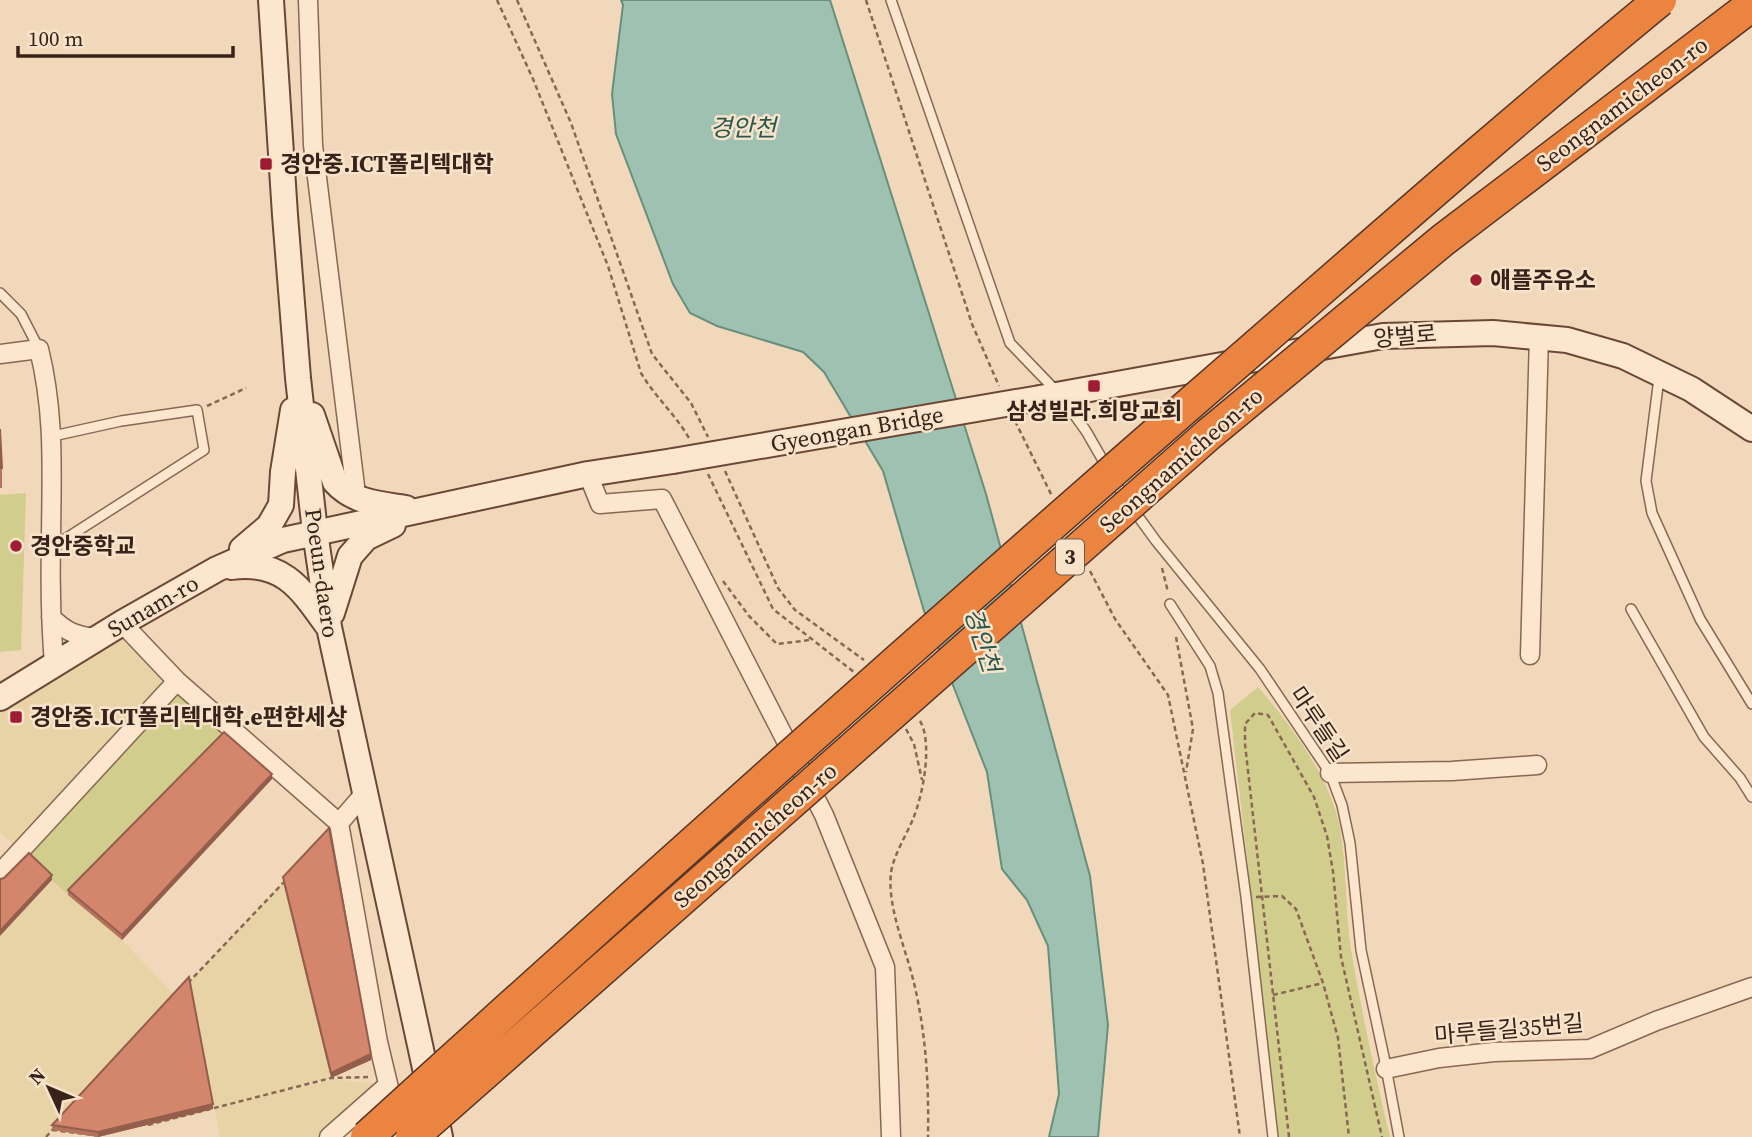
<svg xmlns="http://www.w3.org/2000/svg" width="1752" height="1137" font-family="'Source Serif 4','Noto Sans KR',serif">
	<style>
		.farmland { fill: #e8d3a6 }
		.green { fill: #d0cd8d }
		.water { fill: #9fc1b2; stroke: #668f7e; stroke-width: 2 }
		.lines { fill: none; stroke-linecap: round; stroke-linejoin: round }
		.lane-casing { stroke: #896753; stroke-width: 12 }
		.street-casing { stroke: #896753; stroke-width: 21 }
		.secondary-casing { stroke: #6b4836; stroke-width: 28 }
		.path { stroke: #896753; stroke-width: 2.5; stroke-dasharray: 5 3.5; stroke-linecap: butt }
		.lane { stroke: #fce6cd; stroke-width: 9 }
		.street { stroke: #fce6cd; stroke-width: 18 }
		.secondary { stroke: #fce6cd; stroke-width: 24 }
		.secondary-bridge-casing { stroke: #6b4836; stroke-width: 28; stroke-linecap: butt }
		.highway-bridge-casing { stroke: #563628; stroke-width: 35; stroke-linecap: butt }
		.secondary-bridge { stroke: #fce6cd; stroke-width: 24 }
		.highway-bridge { stroke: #eb8440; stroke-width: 32 }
		.wall { fill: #b5735d }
		.shaded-wall { fill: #945e4c }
		.building { fill: #d3866c; stroke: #945e4c; stroke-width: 2 }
		.poi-dot { fill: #9e1d33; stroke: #f8e3ca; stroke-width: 2.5 }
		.labels { text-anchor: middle; stroke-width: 5; stroke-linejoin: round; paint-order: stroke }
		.shield { fill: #f8e3ca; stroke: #715d4e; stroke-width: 2 }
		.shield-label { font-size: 21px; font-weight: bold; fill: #372319 }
		.street-label { font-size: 23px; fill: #372319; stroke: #f8e3ca }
		.poi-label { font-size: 23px; font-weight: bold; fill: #372319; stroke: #f8e3ca; text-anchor: start }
		.water-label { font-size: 24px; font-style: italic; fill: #27584d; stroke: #f8e3ca }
	</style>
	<rect width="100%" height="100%" fill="#f2d8ba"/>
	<path class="farmland" d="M122,623L177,681L20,851L0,832V698Z
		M52,881L122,940L176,996L45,1137H0V936Z
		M283,882L331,1078L269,1095L334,1079L388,1085L329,1137H220L189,982Z"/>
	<path class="green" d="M26,493L21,650L0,652V495Z
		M177,681L231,729L68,895L20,851Z
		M1258,687C1291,725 1331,779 1340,828C1347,868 1345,910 1351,950C1362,1013 1375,1075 1390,1137H1279L1230,710Z"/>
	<path class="water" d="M621,0H830L986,494L1090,876L1108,1025L1098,1137H1049L1059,1094L1048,946L1027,900L1002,869L987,772L924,611L883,471L824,372L803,352L717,326L690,313L673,284L616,134L612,94L623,5Z"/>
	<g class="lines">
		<g class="lane-casing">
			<path id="lane" d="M891,0L1010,343L1060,395L1086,431L1124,497L1156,541L1260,669L1330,773L1342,805L1350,843L1361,950L1384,1057L1399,1137
				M0,293L21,314L39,349
				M1659,378L1646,481L1652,513L1700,619L1752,704
				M51,548L204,450L197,410L121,421L53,436
				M1170,604L1210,666L1218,693L1246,897L1273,1137
				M1631,609L1704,737L1740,778L1752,797"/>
		</g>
		<g class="street-casing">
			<path id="street" d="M308,0L313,145L355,486L350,495
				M0,354L39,349C56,418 51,478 51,547C50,587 51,626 54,665
				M588,474L600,504L662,499L824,815L885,967L891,1137
				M51,617C66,632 76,636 97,638
				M122,623L177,681L339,823
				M1530,655L1539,336
				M1330,773L1452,771L1537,765
				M365,793L339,823L378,1042L396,1117
				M0,873L177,681
				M1386,1069L1439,1058L1494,1052L1590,1049L1656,1021L1752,987
				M329,1137L388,1085"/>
		</g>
		<g class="secondary-casing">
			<path id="secondary" d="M271,0L285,215L298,378L315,532L329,627L440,1137
				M1040,398L1383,336L1493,333L1567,340L1623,356L1691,389L1752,429
				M312,415L335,482C354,503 380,504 406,508
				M242,549L269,526L281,505L283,472L293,410
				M231,567C282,560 300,587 327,625
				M332,613L350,556L366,538L393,525
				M0,698L122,623L217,569L283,540L588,474L673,461"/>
		</g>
		<path class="path" d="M497,0L533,79L608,266L641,373C655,397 677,416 690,440
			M517,0L571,123L652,354L691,403L708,437
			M866,0L972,324L999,386
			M207,406L246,388
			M1015,421L1052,496
			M725,471L778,588L795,610L864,660
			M708,474L773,609L854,672
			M1162,568L1168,592
			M1090,571L1115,619L1168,695L1203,864L1240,1137
			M723,581L749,616L777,644L810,640
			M1176,637L1193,729L1186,772
			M920,721C933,743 923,795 913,819C906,836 893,856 891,873C887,907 906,949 914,983C926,1034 929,1084 928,1137
			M906,729L914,744L922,780
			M1256,897L1282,896L1296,909L1323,983L1338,1038L1349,1137
			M188,983L285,881
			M1273,995L1323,983
			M148,1125L331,1078L370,1077
			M52,1130L101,1136
			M46,1137L53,1129
			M1289,1137L1245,744V724L1255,713L1268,715L1314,797L1327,836L1333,872L1341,957L1382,1137"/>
		<use href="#lane" class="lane"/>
		<use href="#street" class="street"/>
		<use href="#secondary" class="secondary"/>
		<g class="secondary-bridge-casing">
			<path id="secondary-bridge" d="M673,461L1040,398"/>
		</g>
		<g class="highway-bridge-casing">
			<path id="highway-bridge" d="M367,1137C643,886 920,639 1201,394C1353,262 1504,128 1660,0
				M412,1137L1209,434L1443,240L1752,5"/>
		</g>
		<use href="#secondary-bridge" class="secondary-bridge"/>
		<use href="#highway-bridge" class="highway-bridge"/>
	</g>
	<path class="wall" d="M0,429L2,468V488H0Z
		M272,779L122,940L68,895V890Z
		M283,877L371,1060L331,1078L283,882Z
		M213,1109L98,1137L52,1130V1125Z"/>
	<path class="shaded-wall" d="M272,774V779L122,940V935Z
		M52,875V880L0,936V931Z
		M371,1054V1060L331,1078V1073Z
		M213,1104V1109L98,1137V1132Z"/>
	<path class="building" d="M0,429L2,468H0Z
		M224,732L272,774L122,935L68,890Z
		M329,828L371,1054L331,1073L283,877Z
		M29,853L52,875L0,931V879L4,878Z
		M189,977L213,1104L98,1132L52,1125Z"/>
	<g class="poi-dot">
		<rect x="259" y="157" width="14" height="14" rx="3.5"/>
		<circle cx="1476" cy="280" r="7"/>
		<rect x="1087" y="379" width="14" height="14" rx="3.5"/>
		<circle cx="16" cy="546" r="7"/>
		<rect x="9" y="710" width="14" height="14" rx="3.5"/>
	</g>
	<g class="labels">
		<rect class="shield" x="1056" y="539.5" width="28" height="35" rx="5"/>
		<g class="shield-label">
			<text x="1070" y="564">3</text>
		</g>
		<g class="street-label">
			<text transform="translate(1622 104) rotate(-37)" y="8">Seongnamicheon-ro</text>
			<text transform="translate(1405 336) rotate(-5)" y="8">양벌로</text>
			<text transform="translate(857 429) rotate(-10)" y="8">Gyeongan Bridge</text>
			<text transform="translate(1181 460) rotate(-41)" y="8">Seongnamicheon-ro</text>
			<text transform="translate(322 573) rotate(82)" y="8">Poeun-daero</text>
			<text transform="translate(153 606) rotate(-30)" y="8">Sunam-ro</text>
			<text transform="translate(1319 724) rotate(56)" y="8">마루들길</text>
			<text transform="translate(755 835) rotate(-41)" y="8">Seongnamicheon-ro</text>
			<text transform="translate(1509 1029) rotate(-5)" y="8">마루들길35번길</text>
		</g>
		<g class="poi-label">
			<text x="280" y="172">경안중.ICT폴리텍대학</text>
			<text x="1490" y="288">애플주유소</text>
			<text x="1094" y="419" text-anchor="middle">삼성빌라.희망교회</text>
			<text x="30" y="554">경안중학교</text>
			<text x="30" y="725">경안중.ICT폴리텍대학.e편한세상</text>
		</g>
		<g class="water-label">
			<text x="743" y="136">경안천</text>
			<text transform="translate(982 640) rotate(72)" y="8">경안천</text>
		</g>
	</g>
	<g transform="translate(49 1088) rotate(314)" stroke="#f8e3ca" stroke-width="5" paint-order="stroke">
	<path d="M0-5L12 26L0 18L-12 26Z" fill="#372319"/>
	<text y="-10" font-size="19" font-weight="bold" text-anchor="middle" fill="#372319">N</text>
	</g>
	<path d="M18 46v10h215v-10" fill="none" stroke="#372319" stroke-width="3.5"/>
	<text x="28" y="46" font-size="21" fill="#372319" stroke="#f8e3ca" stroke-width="5" paint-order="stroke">100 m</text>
</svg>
